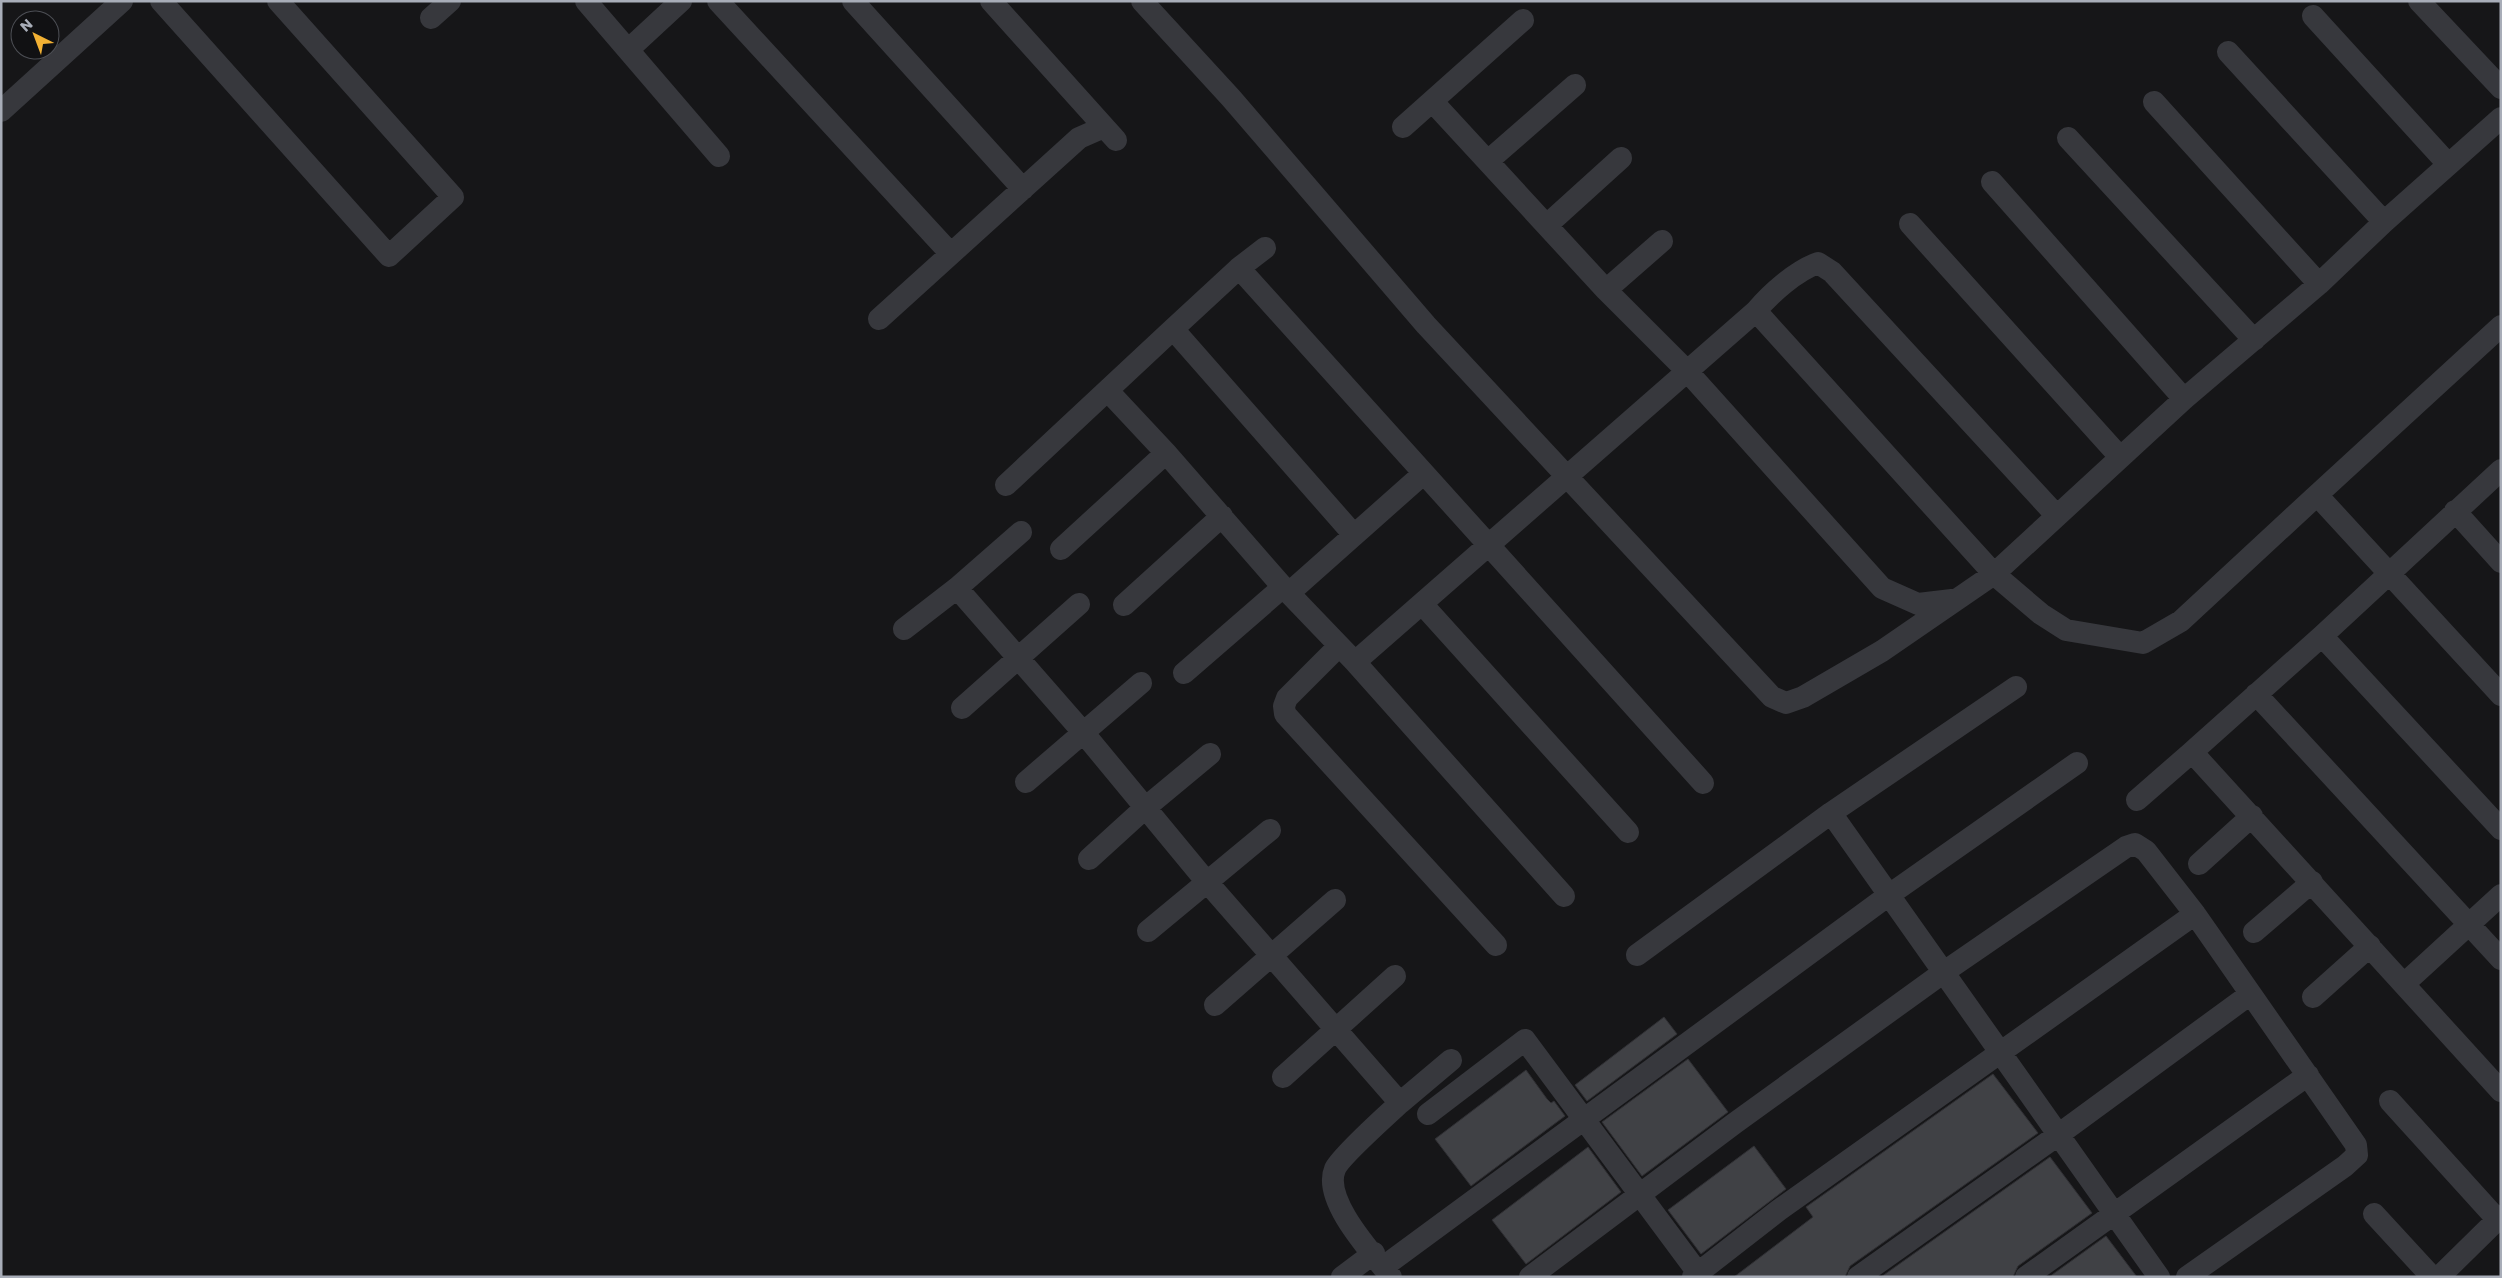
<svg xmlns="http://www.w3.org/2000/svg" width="2502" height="1278" font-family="Poppins,sans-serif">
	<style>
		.building { fill: #404145; stroke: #303034 }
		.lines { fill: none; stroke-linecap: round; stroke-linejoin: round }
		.minor { stroke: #37383d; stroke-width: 22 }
	</style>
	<rect width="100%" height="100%" fill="#161618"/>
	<path class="building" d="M1664,1017L1677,1034L1587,1101L1575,1085Z
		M1688,1059L1728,1112L1642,1176L1602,1122Z
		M1526,1070L1547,1099L1551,1103L1554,1101L1565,1116L1471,1186L1435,1139Z
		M1993,1074L2038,1133L1850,1266L1845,1277H1734L1813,1217L1806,1207Z
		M1754,1146L1786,1189L1701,1254L1668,1210Z
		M1588,1147L1621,1192L1526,1264L1492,1220Z
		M2050,1157L2092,1213L2018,1266L2013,1277H1881Z
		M2106,1236L2137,1277H2049Z"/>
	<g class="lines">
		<path class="minor" d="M161,1L389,256L453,197L278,1
			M586,1L628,50L681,1
			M718,1L951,254
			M853,1L1023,189
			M991,1L1116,140
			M1142,1L1231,98L1426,325L1772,697L1786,703L1803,697L1882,651L1994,574L2184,399L2319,284L2384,222L2501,118
			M2419,1L2501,88
			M2313,16L2448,164
			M431,18L450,1
			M628,50L719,156
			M2228,52L2384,222
			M1432,101L1606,290L1687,371L1882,588L1918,604L1952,600
			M2154,102L2319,284
			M1,111L122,1
			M1403,127L1523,20
			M2068,138L2254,340
			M1488,161L1575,85
			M1992,182L2184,399
			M1910,224L2120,457
			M1547,225L1621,158
			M1239,268L1703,783
			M1606,290L1662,241
			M1756,311L1994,574L2041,614L2066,630L2143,643L2181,621L2317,495
			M879,319L1079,138L1104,127
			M2501,326L2317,495L2501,695
			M1173,329L1354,535
			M1108,391L1166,453
			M2501,470L2322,636L2192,752L2501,1091
			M1006,485L1173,329L1239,268L1265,248
			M2455,511L2501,562
			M1061,549L1166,453L1283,587L1355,662
			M957,588L1082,731L1201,875L1400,1103C1387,1115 1340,1157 1335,1169C1322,1200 1372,1253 1391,1277
			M1289,593L1423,474
			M1124,605L1222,516
			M1423,605L1628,832
			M904,629L957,588L1021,532
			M2322,636L2501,829
			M1339,646L1287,698L1284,706L1285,714L1496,945
			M1184,673L1283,587
			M2256,694L2501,959
			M962,708L1079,604
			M1026,782L1141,683
			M2137,800L2192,752
			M1831,813L2159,1277
			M1089,859L1145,808L1210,754
			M2199,864L2252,816
			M1564,896L1355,662L1756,311C1771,293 1796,271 1818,263L1832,272L2056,515
			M1148,931L1270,830
			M2254,932L2312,882
			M1637,955L1831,813L2016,687
			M2404,984L2501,895
			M2313,997L2370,946
			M1215,1005L1335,900
			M1283,1077L1395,976
			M2390,1101L2497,1219
			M1400,1103L1451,1060
			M1428,1114L1525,1040L1701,1277
			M2374,1214L2432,1277
			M1383,1267L1889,895L2077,763
			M1342,1277L1374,1253
			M1530,1277L1735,1123L1944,972L2126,847L2135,844L2146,851L2195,914L2356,1145L2357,1155L2345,1166L2187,1277
			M1693,1277L1779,1210L2195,914
			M1858,1277L2058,1135L2249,995
			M2026,1277L2308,1075
			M2439,1277L2501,1216"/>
	</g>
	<rect width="2502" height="1278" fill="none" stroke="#a8adb8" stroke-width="5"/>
	<g transform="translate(35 35) rotate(318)"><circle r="24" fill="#111113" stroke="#4d4f55"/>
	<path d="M0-4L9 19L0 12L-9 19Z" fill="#f2b134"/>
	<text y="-8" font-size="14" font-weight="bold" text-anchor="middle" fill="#a8adb8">N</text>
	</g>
</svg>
